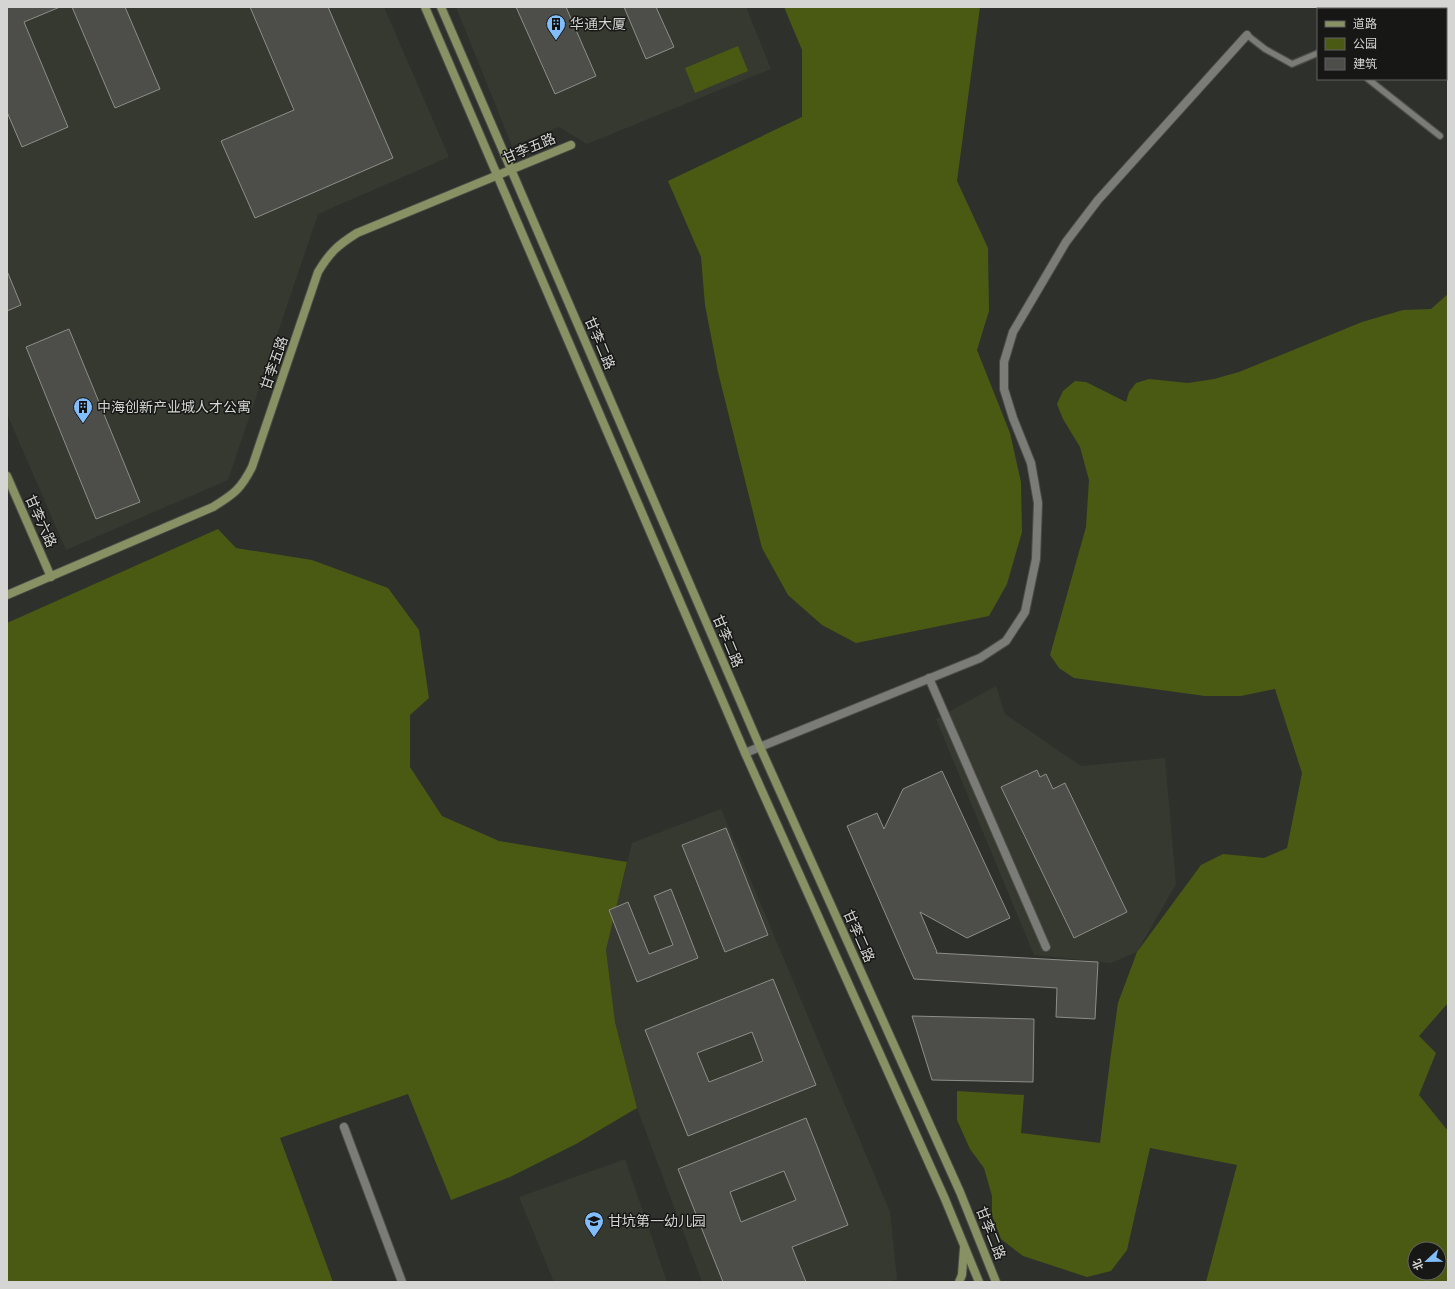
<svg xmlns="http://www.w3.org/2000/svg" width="1455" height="1289" font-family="Commissioner,'Noto Sans SC',sans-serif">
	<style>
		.built { fill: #36392f }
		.green { fill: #4a5a13; fill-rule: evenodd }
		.building { fill: #4d4e4a; stroke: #8d8e8a; fill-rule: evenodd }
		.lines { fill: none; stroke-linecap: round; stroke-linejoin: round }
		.lane-casing { stroke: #4c4d49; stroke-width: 8 }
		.street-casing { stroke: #4c4d49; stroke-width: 10 }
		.secondary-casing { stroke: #4c4d49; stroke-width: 10 }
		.lane { stroke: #7b7c78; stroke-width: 5.5 }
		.street { stroke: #7b7c78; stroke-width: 8 }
		.secondary { stroke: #879163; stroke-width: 8 }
		.labels { text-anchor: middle; stroke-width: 3; stroke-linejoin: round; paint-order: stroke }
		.poi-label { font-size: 14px; fill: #d5d6d3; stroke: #171716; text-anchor: start }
		.street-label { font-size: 14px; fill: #d5d6d3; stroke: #171716 }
	</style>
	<rect width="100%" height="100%" fill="#2e302c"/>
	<path class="built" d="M7,7H384L449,157L318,214L228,480L66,550L7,414Z
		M456,7H746L771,69L587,144L559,127L512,146Z
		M996,686L1005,714L1081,766L1165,758L1176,884L1137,952L1111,963L1034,955L936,719Z
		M721,809L890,1212L897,1279L890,1282H702L637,1108L615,1022L606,950L632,843Z
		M625,1159L667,1282H554L519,1197Z"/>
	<path class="green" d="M784,7H980L957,181L988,248L989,311L977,350L1010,433L1021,482L1022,532L1007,584L989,616L856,643L822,625L788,595L762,548L718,372L705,305L701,257L668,181L802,117V50Z
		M738,46L748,71L695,93L685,68Z
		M1448,294V1003L1419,1036L1436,1053L1419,1095L1448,1131V1282H1206L1237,1165L1150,1148L1127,1250L1111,1271L1087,1277L1023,1256L1001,1239L992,1215V1196L984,1168L970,1149L957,1120V1091L1024,1095L1021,1133L1100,1143L1110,1061L1118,1003L1137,952L1201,865L1223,854L1264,858L1287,848L1302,773L1275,689L1241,696H1205L1074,678L1059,668L1050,655L1086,527L1089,480L1080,447L1063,419L1057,404L1063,391L1075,381L1086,382L1126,402L1129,392L1136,383L1149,379L1188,383L1214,379L1239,372L1362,322L1403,310L1431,309ZM1415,1249H1439V1273H1415Z
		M218,529L236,548L312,560L388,588L419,630L429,698L410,715V767L442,816L499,841L627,862L606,950L615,1022L637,1108L576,1144L510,1177L451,1200L408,1094L280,1138L333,1282H7V623Z"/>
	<path class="building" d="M7,7H60L24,22L68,127L22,147L7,112Z
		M72,7H125L160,89L115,108Z
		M250,7H328L393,158L255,218L221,141L294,110Z
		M516,7H566L596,76L555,94Z
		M624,7H656L674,47L646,59Z
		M7,271L21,305L7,311Z
		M69,329L140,502L96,519L26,347Z
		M1037,770L1040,777L1046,774L1053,789L1065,783L1127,912L1074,938L1001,787Z
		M942,771L1010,918L967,938L920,912L937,952L936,953L1098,962L1095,1019L1056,1017L1057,988L914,979L847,826L877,813L884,829L903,789Z
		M726,828L768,935L725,952L682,845Z
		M671,889L698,958L637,982L609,910L628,902L649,954L673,945L654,896Z
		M773,979L816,1085L688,1136L645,1030ZM752,1032L763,1061L709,1082L697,1053Z
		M912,1016L1034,1019L1033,1082L932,1080Z
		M806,1118L848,1225L792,1247L806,1282H723L678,1169ZM784,1171L796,1200L741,1222L730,1192Z"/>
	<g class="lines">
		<g class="lane-casing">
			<path id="lane" d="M1247,35L1265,49L1292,64L1318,53
				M1368,79L1440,136"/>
		</g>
		<g class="street-casing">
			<path id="street" d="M929,678L1046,947
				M745,753L980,658L1006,641L1025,612L1036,559L1038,503L1031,463L1013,418L1004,389V362L1013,332L1066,242L1098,200L1247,35
				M344,1127L402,1282"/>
		</g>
		<g class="secondary-casing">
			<path id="secondary" d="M425,7L745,753L945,1199L979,1282
				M441,7L760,747L960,1192L996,1282
				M7,476L51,577
				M7,595L213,507C234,494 241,489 252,467L318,272C330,252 338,245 357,233L571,145
				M959,1282L962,1275L964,1248"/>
		</g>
		<use href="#lane" class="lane"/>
		<use href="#street" class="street"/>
		<use href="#secondary" class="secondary"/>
	</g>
	<defs>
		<g id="building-pin" transform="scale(1)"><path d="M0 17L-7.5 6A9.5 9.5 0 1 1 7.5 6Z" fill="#81bdfa" stroke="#171716"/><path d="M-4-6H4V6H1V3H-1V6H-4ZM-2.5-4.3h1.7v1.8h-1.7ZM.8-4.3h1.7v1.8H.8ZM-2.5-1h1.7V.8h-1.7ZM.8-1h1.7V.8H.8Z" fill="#111"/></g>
		<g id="school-pin" transform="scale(1)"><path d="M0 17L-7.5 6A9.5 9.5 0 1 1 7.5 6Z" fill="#81bdfa" stroke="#171716"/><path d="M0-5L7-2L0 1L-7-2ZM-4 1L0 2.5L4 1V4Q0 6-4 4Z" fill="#111"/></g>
	</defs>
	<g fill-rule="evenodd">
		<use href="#building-pin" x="556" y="24"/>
		<use href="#building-pin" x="83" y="407"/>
		<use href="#school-pin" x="594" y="1221"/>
	</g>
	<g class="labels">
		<g class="poi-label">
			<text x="570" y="29">华通大厦</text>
			<text x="97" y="412">中海创新产业城人才公寓</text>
			<text x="608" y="1226">甘坑第一幼儿园</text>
		</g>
		<g class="street-label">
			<text transform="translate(529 148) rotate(-23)" y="5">甘李五路</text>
			<text transform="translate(600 343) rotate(67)" y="5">甘李二路</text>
			<text transform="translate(274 363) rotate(-71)" y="5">甘李五路</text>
			<text transform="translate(41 521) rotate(66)" y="5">甘李六路</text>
			<text transform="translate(728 641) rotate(67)" y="5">甘李二路</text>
			<text transform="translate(859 936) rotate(66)" y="5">甘李二路</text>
			<text transform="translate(991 1233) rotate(68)" y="5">甘李二路</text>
		</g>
	</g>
	<rect width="1455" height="1289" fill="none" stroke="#d5d6d3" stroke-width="16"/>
	<rect x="1317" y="8" width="130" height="72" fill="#171716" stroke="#636362"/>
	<rect x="1325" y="21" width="20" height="6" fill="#879163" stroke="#636362"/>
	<text x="1353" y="28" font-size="12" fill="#d5d6d3">道路</text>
	<rect x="1325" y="38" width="20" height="12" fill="#4a5a13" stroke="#636362"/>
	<text x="1353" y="48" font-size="12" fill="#d5d6d3">公园</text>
	<rect x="1325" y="58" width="20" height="12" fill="#4d4e4a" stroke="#636362"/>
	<text x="1353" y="68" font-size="12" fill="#d5d6d3">建筑</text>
	<g transform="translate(1427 1261) rotate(248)"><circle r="19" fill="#171716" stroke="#636362"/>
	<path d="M0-3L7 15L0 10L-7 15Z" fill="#81bdfa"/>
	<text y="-6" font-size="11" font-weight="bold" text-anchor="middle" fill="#d5d6d3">北</text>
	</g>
</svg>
